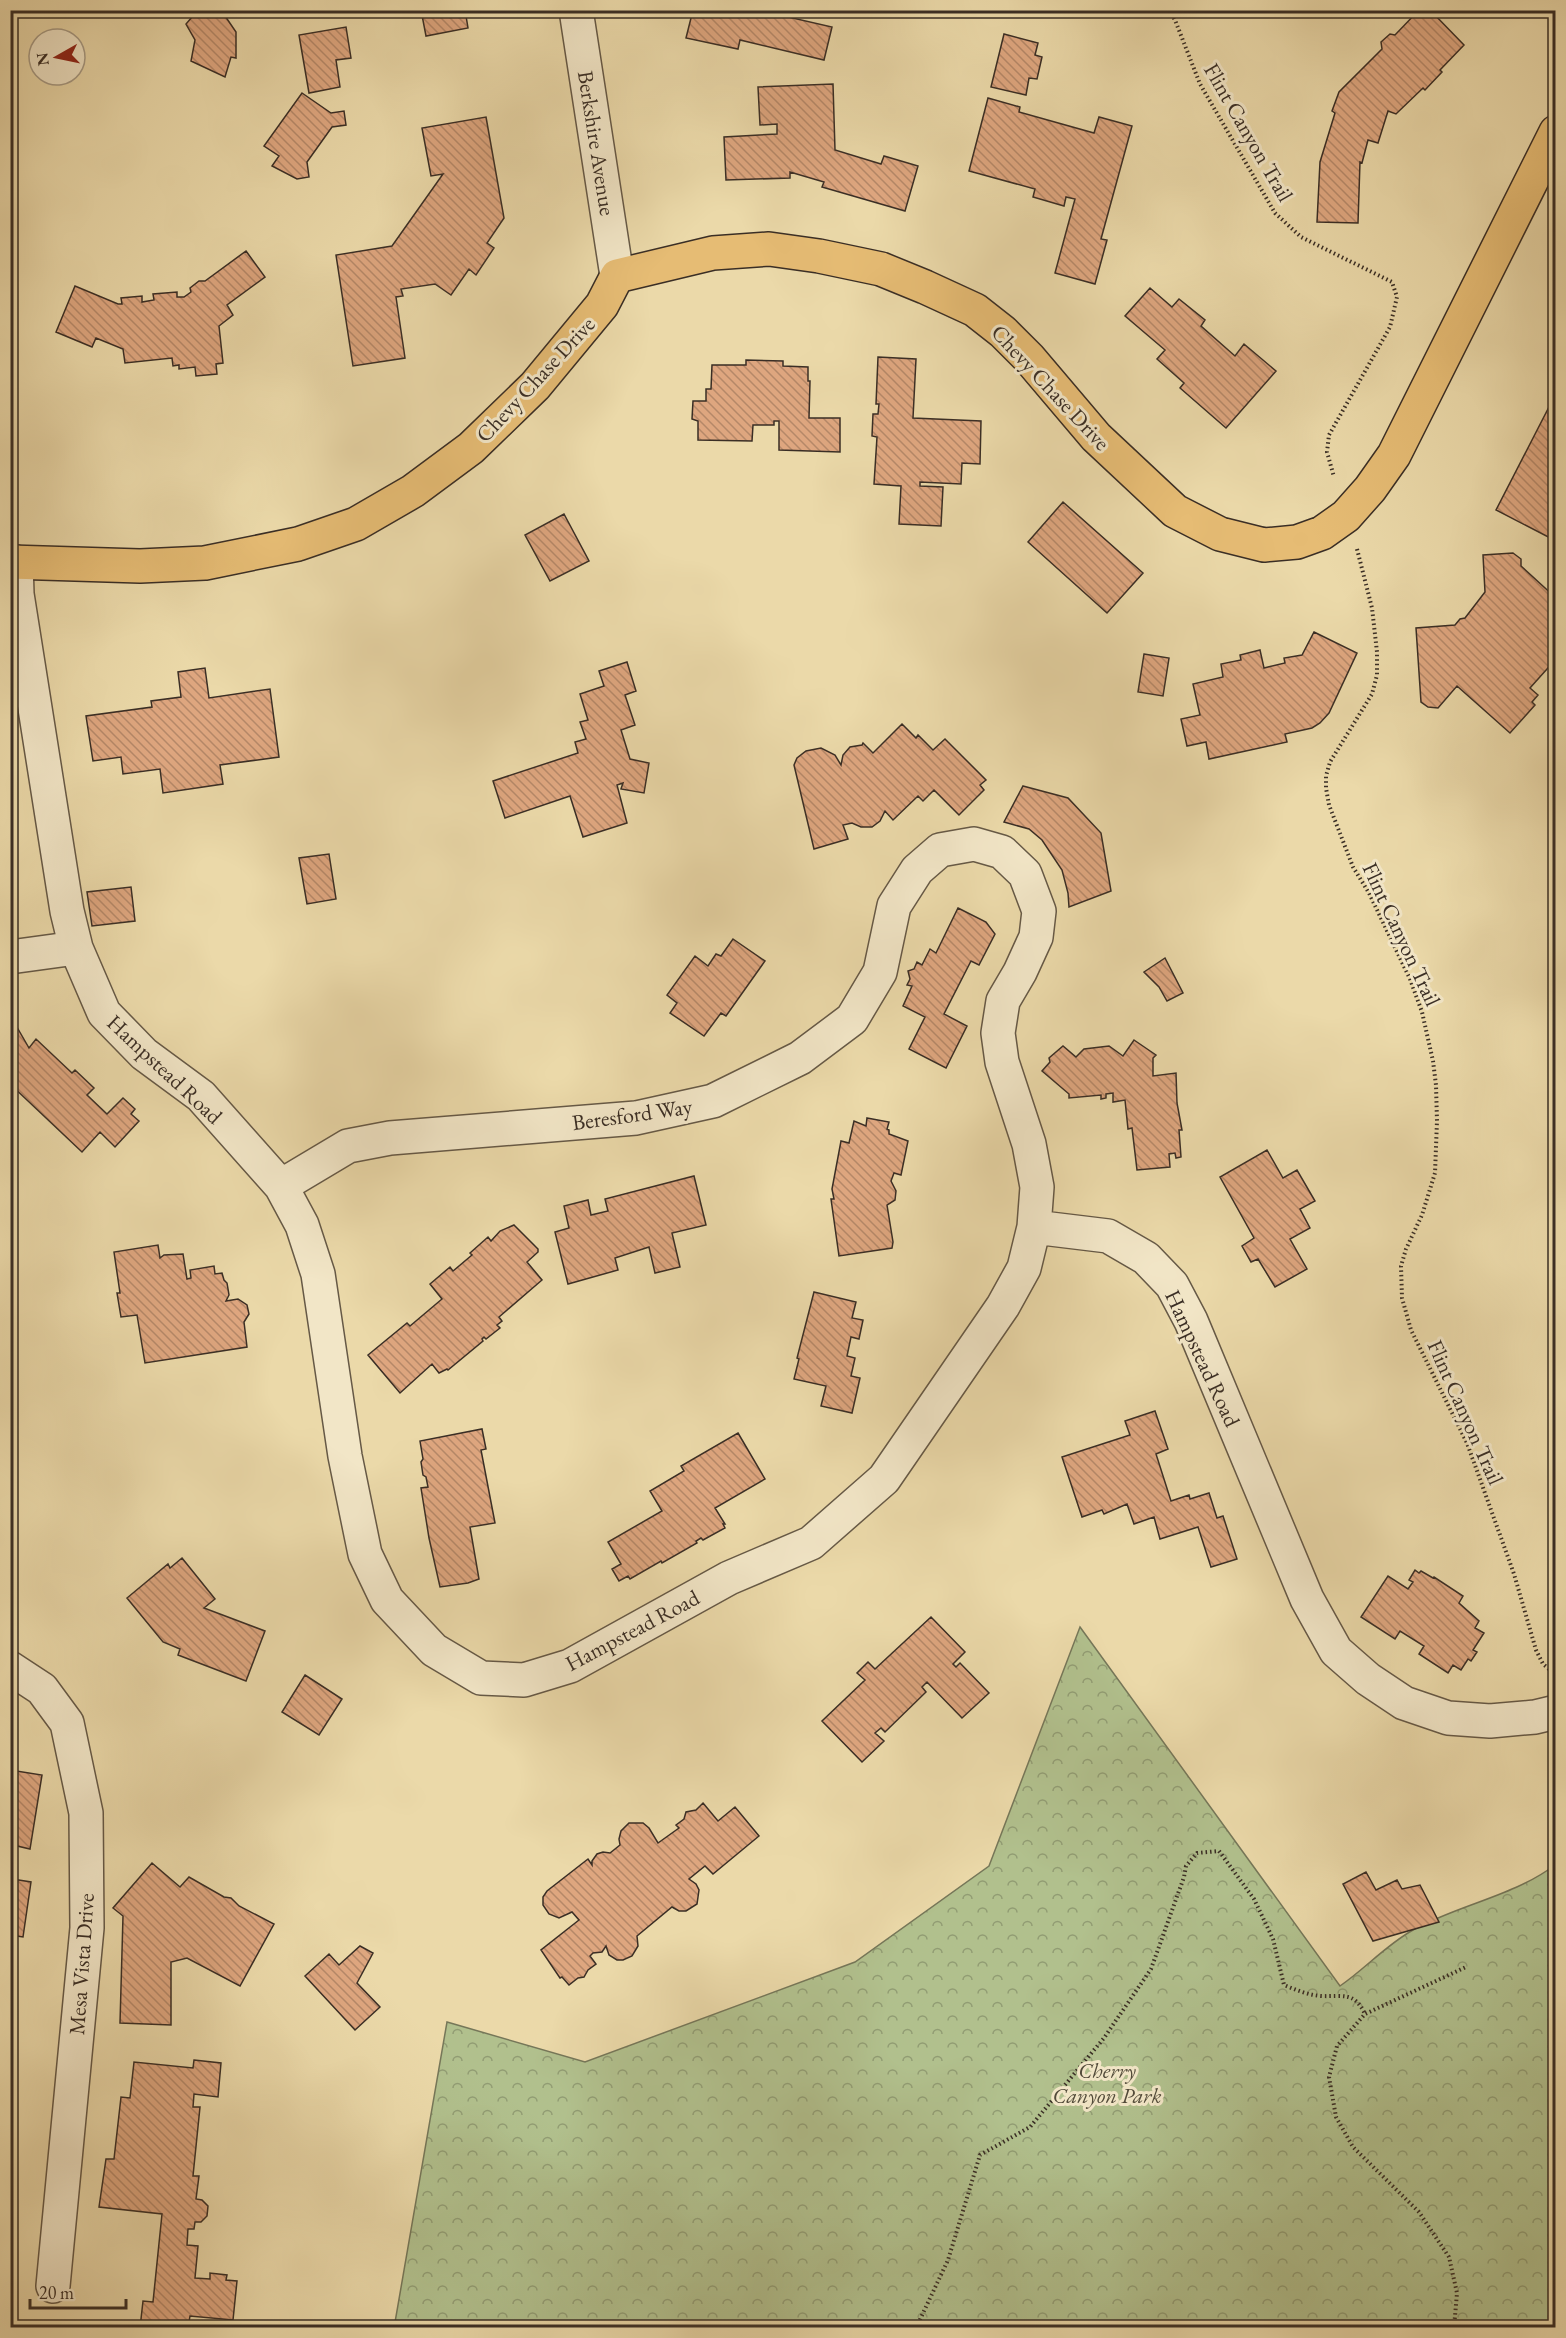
<svg xmlns="http://www.w3.org/2000/svg" width="1566" height="2338" font-family="'EB Garamond',serif">
	<style>
		.park { fill: url(#park-crowns); stroke: #767759; stroke-width: 1.5 }
		.building { fill: url(#building-back-hatch); stroke: #3a2e25; stroke-width: 1.5 }
		.lines { fill: none; stroke-linecap: round; stroke-linejoin: round }
		.minor-casing { stroke: #665946; stroke-width: 36 }
		.major-casing { stroke: #3a2e25; stroke-width: 36 }
		.path { stroke: #3a2e25; stroke-width: 4; stroke-dasharray: 1.5 3; stroke-linecap: butt }
		.minor { stroke: #f2e6c7; stroke-width: 33 }
		.major { stroke: #e6bc74; stroke-width: 33 }
		.labels { text-anchor: middle; stroke-width: 6; stroke-linejoin: round; paint-order: stroke }
		.street-label { font-size: 22px; fill: #3a2e25; stroke: #f2e6c7 }
		.park-label { font-size: 22px; font-style: italic; fill: #524b3a; stroke: #f2e6c7 }
	</style>
	<defs>
		<pattern id="park-crowns" width="20" height="18" patternUnits="userSpaceOnUse" patternTransform="scale(1.5)"><rect width="20" height="18" fill="#b1c08d"/><path d="M2 6a3 3 0 1 1 6 0M12 15a3 3 0 1 1 6 0" fill="none" stroke="#919c73"/></pattern>
		<pattern id="building-back-hatch" width="6" height="6" patternUnits="userSpaceOnUse" patternTransform="scale(1.5)"><rect width="6" height="6" fill="#dea67f"/><path d="M-1 5l2 2M0 0l6 6M5-1l2 2" fill="none" stroke="#b58868"/></pattern>
	</defs>
	<rect width="100%" height="100%" fill="#ebd9a9"/>
	<filter id="stains"><feTurbulence type="fractalNoise" baseFrequency=".00333" numOctaves="4"/><feColorMatrix values="0 0 0 0 .2 0 0 0 0 .09 0 0 0 0 .02 0 0 0 .5 -.17"/></filter>
	<radialGradient id="worn" r=".72"><stop offset=".6" stop-color="#630" stop-opacity="0"/><stop offset="1" stop-color="#630" stop-opacity=".3"/></radialGradient>
	<path class="park" d="M1080,1627L1340,1986C1365,1969 1386,1945 1413,1930C1458,1905 1514,1896 1555,1865V2327L394,2328L447,2022L585,2062L855,1962L989,1866Z"/>
	<path class="building" d="M198,10H221L236,32V58L231,57L225,77L191,61L195,40L186,24Z
		M421,10H465L468,28L426,36Z
		M693,10H789L788,17L832,27L824,60L740,40L738,49L686,38Z
		M1419,10H1430L1464,45L1440,70L1442,72L1425,90L1423,88L1396,114L1388,111L1378,143L1368,140L1362,163L1360,162L1358,223L1317,222L1320,162L1335,113L1332,111L1339,92L1382,49L1381,42L1390,34L1395,35Z
		M346,27L351,58L336,60L340,87L309,93L299,35Z
		M1004,34L1038,43L1035,55L1042,57L1037,79L1029,78L1026,95L991,87Z
		M833,84L835,150L881,164L884,156L918,166L905,211L822,187L824,182L790,172V178L726,180L724,137L777,134V124L760,125L758,87Z
		M302,93L331,113L344,111L346,125L332,127L307,162L309,177L297,179L272,166L279,156L264,146Z
		M988,98L1020,107L1019,112L1094,133L1099,117L1132,126L1101,239L1107,240L1095,284L1055,273L1075,199L1066,197L1064,206L1033,197L1035,189L969,171Z
		M486,117L504,218L487,243L494,248L476,275L469,269L451,295L435,284L401,289L403,296L396,297L405,358L353,366L336,255L392,246L443,174L431,176L422,128Z
		M246,251L265,277L227,305L233,315L219,326L223,363L216,364L217,374L196,376L195,367L179,369V365L173,366L172,358L125,363L123,349L96,338L92,347L56,332L75,286L118,304H122L121,298L142,296V302L154,300L153,294L177,292V297H184L191,292L190,288L199,281H205Z
		M1150,288L1172,307L1179,299L1205,320L1201,326L1235,356L1244,344L1276,371L1226,428L1180,388L1184,383L1157,359L1165,350L1125,316Z
		M878,357L916,359L913,418L981,421L980,464L962,463L961,484L920,482V486L943,487L941,526L899,524L901,486L874,484L877,437L872,436L873,414H878L879,404H876Z
		M746,360L783,361V366L808,367V381H810L809,418H840V452L779,450V421H774V425H753L752,441L698,440V421L692,419L693,401H706V389H711L712,365H746Z
		M1551,403L1556,406V541L1496,510Z
		M1063,502L1143,573L1107,613L1028,542Z
		M564,514L589,561L550,581L525,535Z
		M1513,553L1521,559V566L1556,598V617L1553,620L1556,622V638L1553,641L1556,643V659L1530,688L1538,695L1532,702L1535,705L1510,733L1457,686L1438,708L1428,707L1421,702L1416,628L1455,625L1460,619L1465,618L1485,592L1483,555Z
		M1314,632L1357,653L1329,713L1320,723L1312,728L1285,734L1287,742L1209,759L1206,742L1187,746L1181,719L1200,715L1193,684L1223,677L1221,664L1241,660L1240,655L1260,650L1264,668L1285,663L1284,658L1302,655Z
		M1144,654L1169,658L1163,696L1138,692Z
		M627,662L636,691L625,695L635,725L621,730L630,759L649,763L644,793L621,789L623,783L617,785L627,823L583,837L570,796L505,818L493,781L578,753L575,742L586,739L580,722L588,720L580,694L604,686L599,671Z
		M205,668L209,698L270,689L279,757L220,765L223,784L163,793L160,769L123,774L121,757L93,761L86,716L152,707L151,701L181,697L178,672Z
		M902,724L916,738L918,735L933,750L945,739L986,780L980,785L984,790L959,815L934,790L923,801L918,796L893,820L885,811L880,821L872,827H861L852,823L843,825L848,839L814,849L794,765L797,758L806,751L821,748L835,755L841,765L843,755L850,747L862,745L863,743L873,753Z
		M1023,786L1068,798L1101,833L1111,891L1069,907L1068,893L1062,870L1042,840L1029,829L1004,822Z
		M329,854L336,899L307,904L299,858Z
		M131,887L135,921L92,926L87,892Z
		M958,908L986,922L995,934L979,965L971,961L944,1014L967,1026L946,1068L909,1049L925,1017L903,1006L912,986L907,985L910,979L908,971L914,969L917,962L922,965L930,949L936,953Z
		M733,939L765,961L726,1016L721,1013L704,1036L670,1013L677,1003L667,995L695,956L708,966L716,954L721,956Z
		M1165,958L1183,993L1167,1001L1159,987L1144,972Z
		M14,1022L29,1048L36,1039L72,1073L75,1070L94,1088L87,1095L107,1114L123,1098L135,1109L131,1114L139,1121L115,1147L100,1132L82,1152L10,1084V1024Z
		M1134,1040L1156,1055L1153,1058V1076L1176,1073L1177,1103L1182,1130H1179L1181,1157L1176,1158L1175,1153L1169,1154L1170,1167L1137,1170L1132,1128L1128,1129L1125,1100L1113,1102V1093L1106,1094V1098L1101,1099V1095L1069,1098V1094L1042,1071L1050,1062L1049,1058L1063,1046L1076,1057L1084,1049L1109,1046L1123,1056Z
		M867,1118L889,1122L887,1129L889,1130V1134L908,1141L901,1175L894,1173L891,1181L896,1191L895,1200L887,1205L893,1242L892,1248L839,1256L831,1199H834L832,1189L841,1141L849,1143L854,1121L866,1126Z
		M1267,1150L1283,1178L1297,1170L1315,1201L1300,1209L1310,1228L1290,1239L1307,1269L1275,1287L1258,1259L1251,1262L1242,1246L1254,1238L1220,1177Z
		M694,1176L706,1225L672,1233L680,1267L655,1273L649,1247L615,1258L618,1270L568,1284L555,1232L569,1228L564,1206L588,1200L591,1215L608,1211L605,1199Z
		M514,1225L538,1249V1252L527,1262L542,1280L499,1317L502,1321L497,1325L500,1328L486,1339L484,1337L482,1339L483,1341L448,1370L447,1369L439,1373L432,1364L400,1393L368,1355L407,1323L410,1326L442,1299L430,1284L450,1267L453,1271L472,1255L470,1253L488,1237L491,1241L500,1231Z
		M158,1245L160,1258L164,1255L183,1254L187,1279L191,1278L190,1270L214,1266L215,1274L222,1273L224,1280L227,1283L229,1295L226,1301L238,1299L247,1305L249,1314L244,1322L247,1347L145,1363L137,1315L121,1317L117,1293H120L114,1252Z
		M814,1292L856,1302L852,1318L863,1320L859,1339L851,1337L847,1356L855,1358L851,1376L860,1378L852,1413L821,1406L826,1386L794,1379L799,1359L797,1358Z
		M1155,1411L1168,1449L1156,1454L1171,1501L1189,1495L1190,1499L1209,1493L1217,1518L1223,1516L1237,1559L1211,1567L1198,1527L1160,1539L1154,1517L1134,1524L1127,1504L1104,1514L1102,1510L1082,1517L1062,1457L1130,1435L1125,1421Z
		M482,1429L486,1449L481,1450L495,1523L470,1527L479,1579L468,1583L440,1587L429,1538L421,1488L428,1487L426,1477L423,1475L421,1462L423,1459L420,1441Z
		M738,1433L765,1479L715,1508L725,1524H723L725,1528L703,1540L701,1538L696,1541L697,1543L662,1563L661,1561L630,1579L628,1576L619,1581L612,1569L621,1564L608,1542L662,1511L650,1491L684,1471L681,1466Z
		M182,1558L215,1599L204,1608L265,1631L246,1681L178,1655L180,1649L163,1642L127,1598L168,1564L170,1568Z
		M1415,1570L1419,1573L1421,1571L1433,1578L1434,1577L1463,1596L1459,1603L1479,1621L1475,1628L1484,1633L1473,1650L1477,1652L1471,1661L1468,1659L1461,1670L1453,1665L1448,1673L1419,1654L1424,1646L1400,1631L1395,1639L1361,1617L1388,1576L1408,1589L1413,1582L1409,1580Z
		M931,1617L965,1652L953,1664L956,1667L960,1663L989,1693L962,1718L927,1682L922,1687L926,1692L885,1732L881,1728L875,1733L884,1741L862,1762L822,1721L865,1680L857,1673L868,1662L875,1669Z
		M305,1675L342,1699L319,1735L282,1712Z
		M10,1770L42,1775L30,1849L17,1846L12,1879L31,1882L23,1937L10,1935Z
		M703,1803L718,1821L735,1807L759,1836L713,1874L705,1866L689,1879L696,1884L699,1890L697,1904L686,1911H679L672,1907L637,1936L638,1946L632,1956L623,1960H617L609,1955L606,1946L602,1952L593,1953L590,1956L596,1964L588,1970L584,1977L578,1978L569,1985L562,1977L560,1978L541,1950L579,1920L572,1912L559,1918L549,1914L543,1905V1897L547,1891L588,1859L592,1865V1861L597,1854L603,1852L610,1853L620,1845L619,1839L621,1831L629,1823H643L649,1828L658,1843L679,1828L676,1825L684,1819L686,1812L696,1810Z
		M152,1863L180,1887L189,1877L224,1897L231,1898L239,1906L274,1924L240,1986L187,1958L171,1962V2025L120,2023L123,1916L113,1908Z
		M1366,1872L1376,1890L1397,1880L1402,1889L1420,1885L1439,1922L1373,1941L1343,1884Z
		M360,1946L373,1953L357,1983L380,2007L355,2030L305,1976L329,1954L339,1965Z
		M194,2060L221,2063L218,2097L194,2094L193,2107H200L193,2176H199L196,2199L202,2200L208,2206L207,2216L201,2222H195L194,2229H188L187,2245L198,2246L195,2278L210,2279V2273L227,2275L226,2280L237,2281L233,2320L190,2316L188,2328H140L143,2301L153,2302L162,2214L99,2207L106,2159H114L121,2097L130,2098L134,2062L193,2068Z"/>
	<g class="lines">
		<g class="minor-casing">
			<path id="minor" d="M576,10L617,276
				M16,562L17,594L67,911L76,948L104,1013L144,1054L201,1096L281,1186L302,1225L318,1274L345,1456L365,1554L387,1600L434,1650L481,1678L524,1680L570,1666L729,1578L811,1543L884,1479L1003,1306L1024,1268L1034,1227L1037,1187L1029,1144L1002,1062L998,1033L1003,1001L1020,972L1036,937L1039,911L1025,874L1002,852L974,844L940,850L917,870L894,906L880,972L852,1019L800,1058L713,1101L636,1118L390,1138L348,1146L281,1186
				M10,957L76,948
				M1034,1227L1108,1236L1146,1258L1172,1285L1191,1321L1307,1599L1336,1651L1368,1679L1404,1703L1448,1718L1490,1721L1535,1717L1556,1712
				M10,1668L42,1689L67,1723L86,1813L87,1928L53,2286"/>
		</g>
		<g class="major-casing">
			<path id="major" d="M10,562L140,566L205,563L298,544L356,524L413,491L471,448L535,386L602,305L617,276L713,253L769,249L819,256L881,269L925,287L975,310L1003,332L1029,358L1096,437L1175,511L1220,534L1264,545L1297,542L1322,533L1346,516L1370,489L1394,455L1556,132"/>
		</g>
		<path class="path" d="M1169,10L1175,20L1200,84L1275,213L1301,237L1392,282L1397,297L1390,327L1329,435L1327,452L1334,477
			M1357,549L1372,608L1377,652V675L1372,694L1330,762L1326,776V788L1329,805L1353,867L1369,893L1410,979L1422,1012L1433,1061L1436,1085L1437,1121L1435,1173L1422,1215L1406,1249L1401,1266L1402,1298L1411,1330L1467,1443L1514,1574L1536,1650L1543,1664L1556,1675
			M916,2328L948,2260L980,2155L1030,2127L1104,2038L1151,1969L1184,1877L1186,1866L1197,1853L1219,1851L1254,1899L1273,1939L1284,1985C1296,1990 1308,1995 1321,1996C1343,1997 1354,1991 1365,2014
			M1454,2328L1457,2293L1449,2257L1419,2212L1353,2147L1336,2117L1329,2077L1337,2046L1365,2014L1466,1967"/>
		<use href="#minor" class="minor"/>
		<use href="#major" class="major"/>
	</g>
	<g class="labels">
		<g class="street-label">
			<text transform="translate(1249 132) rotate(60)" y="8">Flint Canyon Trail</text>
			<text transform="translate(597 143) rotate(81)" y="8">Berkshire Avenue</text>
			<text transform="translate(535 379) rotate(-47)" y="8">Chevy Chase Drive</text>
			<text transform="translate(1051 387) rotate(47)" y="8">Chevy Chase Drive</text>
			<text transform="translate(1402 934) rotate(65)" y="8">Flint Canyon Trail</text>
			<text transform="translate(165 1069) rotate(43)" y="8">Hampstead Road</text>
			<text transform="translate(632 1114) rotate(-8)" y="8">Beresford Way</text>
			<text transform="translate(1203 1358) rotate(65)" y="8">Hampstead Road</text>
			<text transform="translate(1466 1412) rotate(66)" y="8">Flint Canyon Trail</text>
			<text transform="translate(632 1630) rotate(-28)" y="8">Hampstead Road</text>
			<text transform="translate(81 1964) rotate(-86)" y="8">Mesa Vista Drive</text>
		</g>
		<g class="park-label">
			<text x="1107" y="2078">Cherry<tspan x="1107" dy="25">Canyon Park</tspan></text>
		</g>
	</g>
	<rect width="1566" height="2338" fill="none" stroke="#ebd9a9" stroke-width="36"/>
	<rect x="12" y="12" width="1542" height="2314" fill="none" stroke="#3a2e25" stroke-width="3"/>
	<rect x="18" y="18" width="1530" height="2302" fill="none" stroke="#3a2e25" stroke-width="1.5"/>
	<g transform="translate(57 57) rotate(261)"><circle r="28" fill="#f2e6c7" stroke="#a89c86" stroke-width="1.5"/>
	<path d="M0-4.5L10 22L0 15L-10 22Z" fill="#8f2418"/>
	<text y="-9" font-size="16" font-weight="bold" text-anchor="middle" fill="#3a2e25">N</text>
	</g>
	<path d="M30 2299v9h96v-9" fill="none" stroke="#3a2e25" stroke-width="3"/>
	<text x="39" y="2299" font-size="18" fill="#3a2e25" stroke="#f2e6c7" stroke-width="4.5" paint-order="stroke">20 m</text>
	<rect width="100%" height="100%" filter="url(#stains)"/>
	<rect width="100%" height="100%" fill="url(#worn)"/>
</svg>
